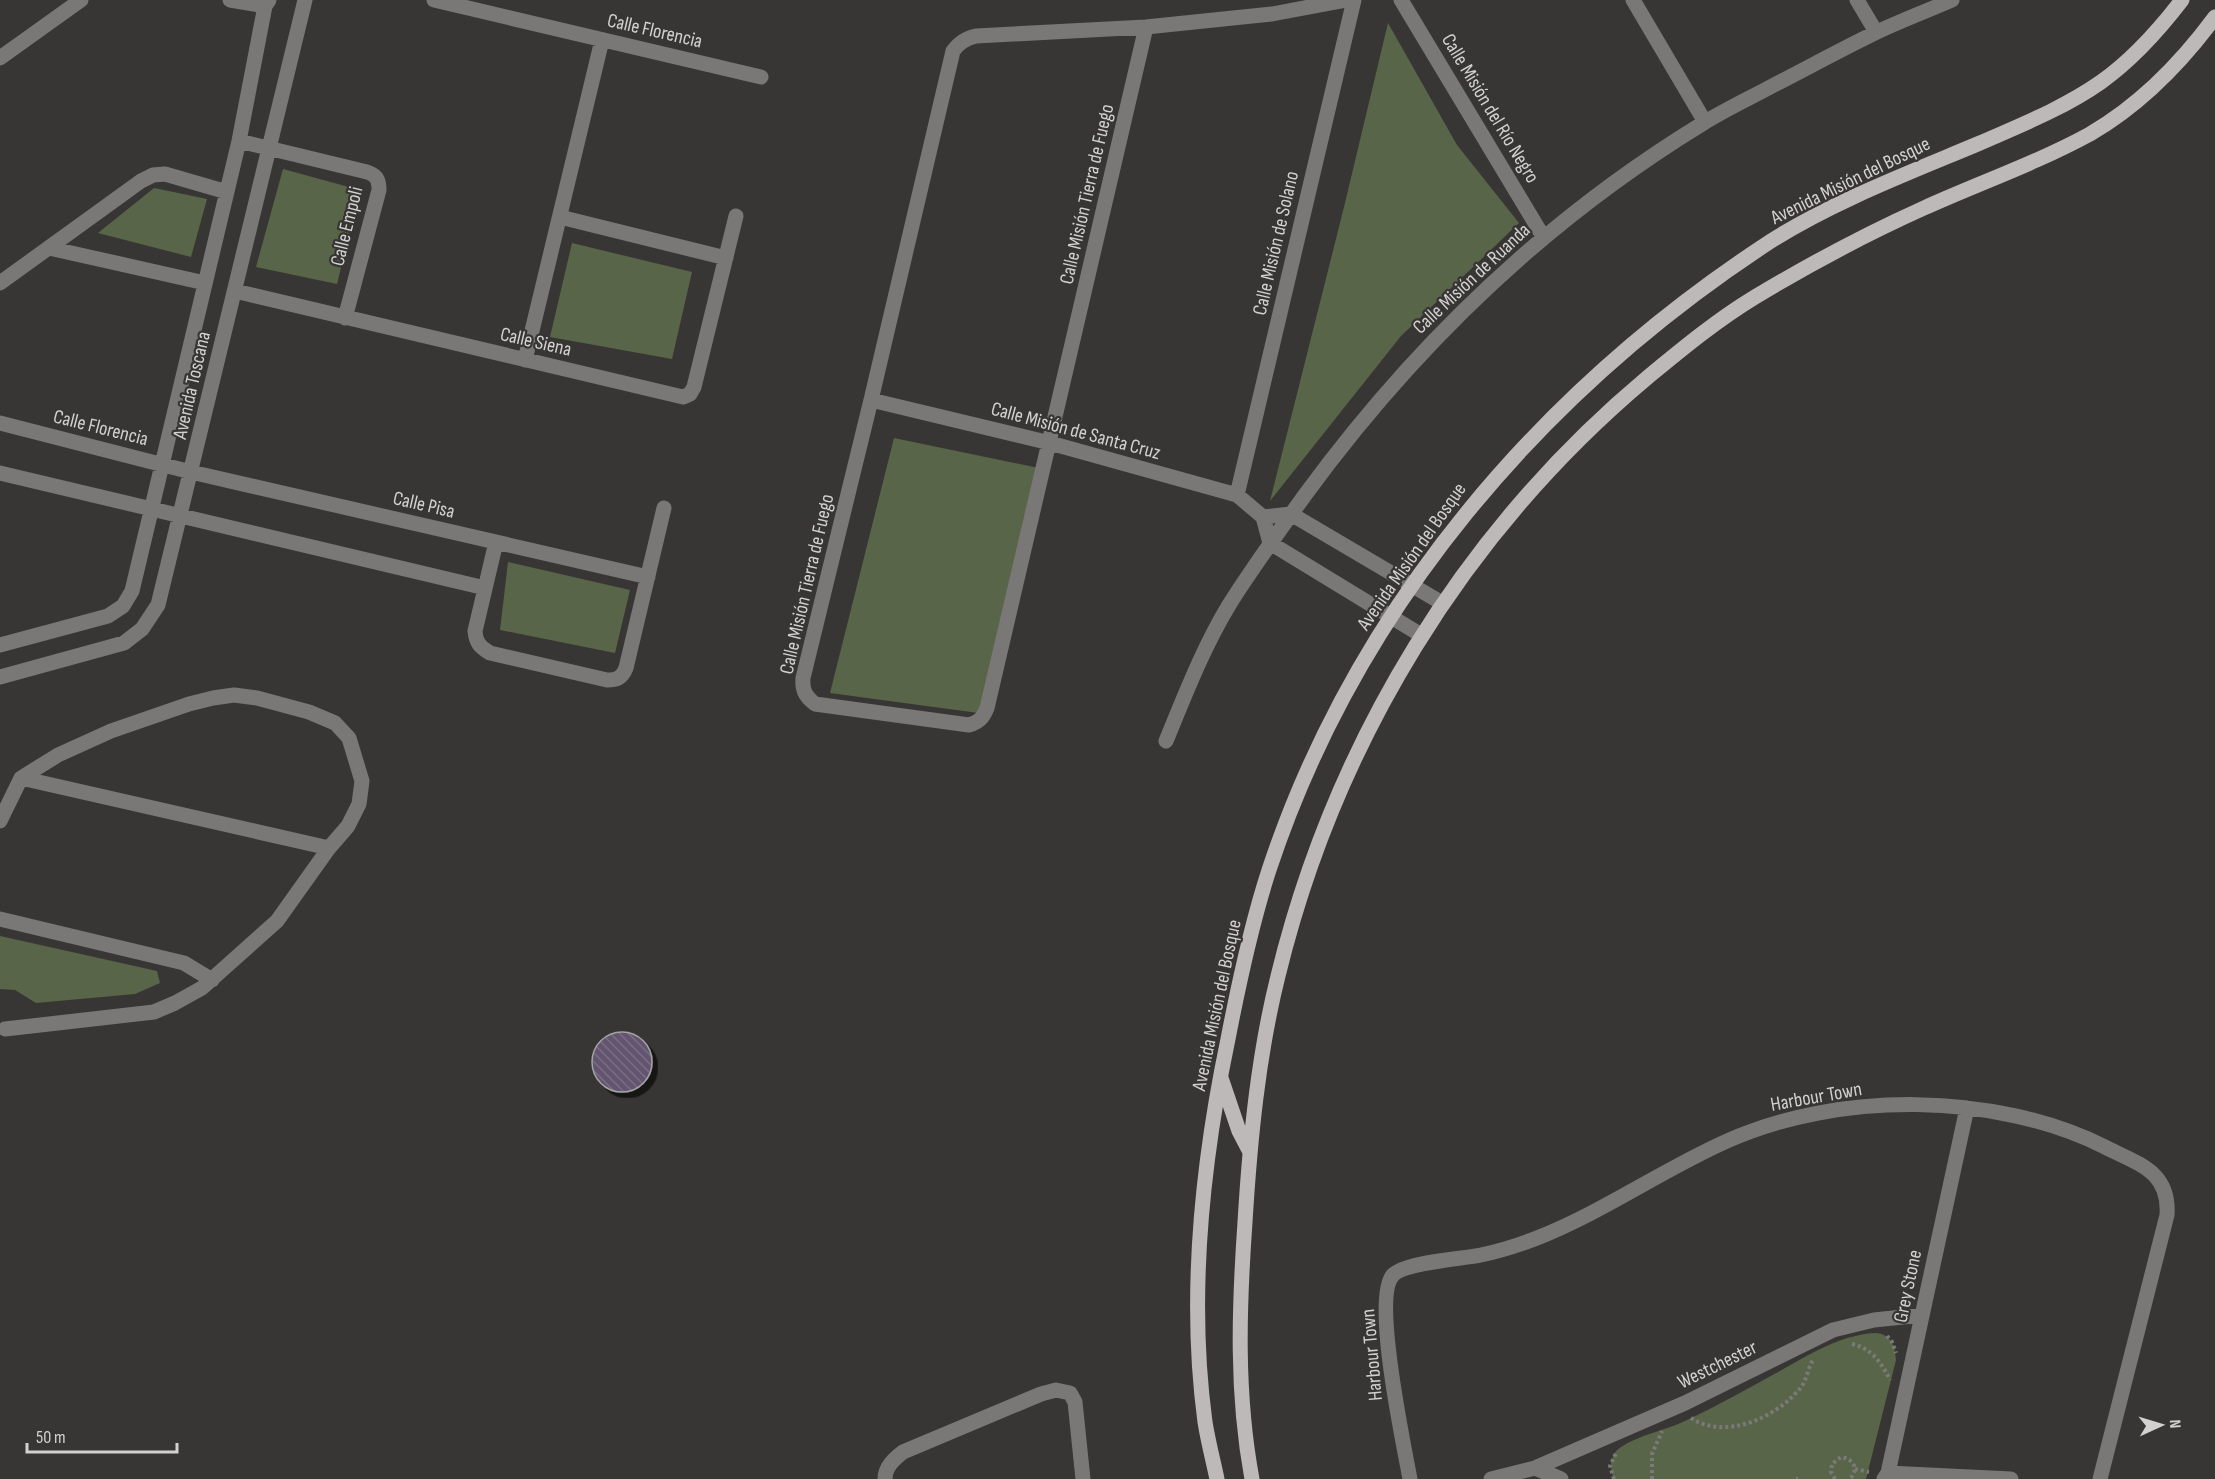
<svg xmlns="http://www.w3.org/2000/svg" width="2215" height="1479" font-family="'Sofia Sans Condensed',sans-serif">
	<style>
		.park { fill: #596549 }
		.building { fill: url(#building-back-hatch); stroke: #a4a3a6; stroke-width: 1.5; filter: url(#shadow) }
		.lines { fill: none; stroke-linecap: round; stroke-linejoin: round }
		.path { stroke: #7c7a78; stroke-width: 4; stroke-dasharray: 3 3; stroke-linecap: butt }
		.minor { stroke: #797877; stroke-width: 15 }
		.major { stroke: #bcb9b8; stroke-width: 15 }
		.labels { text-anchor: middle; stroke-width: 4.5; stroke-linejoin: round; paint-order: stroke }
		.street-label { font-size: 20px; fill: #d2d1cf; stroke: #383634 }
	</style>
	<defs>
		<pattern id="building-back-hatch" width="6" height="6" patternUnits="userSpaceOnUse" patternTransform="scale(1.5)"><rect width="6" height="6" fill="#645470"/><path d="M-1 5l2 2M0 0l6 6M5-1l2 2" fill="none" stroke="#796c83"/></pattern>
		<filter id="shadow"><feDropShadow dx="5.5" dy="5.5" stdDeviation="0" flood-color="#0009"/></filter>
	</defs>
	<rect width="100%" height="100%" fill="#383634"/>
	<path class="park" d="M1388,23L1457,145L1519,223L1401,336L1270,501L1344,207Z
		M283,169L360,190L337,284L256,267Z
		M154,188L207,199L191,257L98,233Z
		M572,243L692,272L672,359L550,337Z
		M894,438L1044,469L986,714L830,693Z
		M508,562L630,590L615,653L500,630Z
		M0,936L157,971L160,983L135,994L36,1003L15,990L0,989Z
		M1875,1333C1891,1334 1895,1345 1896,1360L1866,1479H1614C1609,1468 1610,1454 1621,1447C1639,1435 1666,1430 1685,1421C1717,1406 1747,1389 1778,1372C1809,1355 1839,1335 1875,1333Z"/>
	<path class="building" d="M592 1062a30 30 0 1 1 60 0a30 30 0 1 1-60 0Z"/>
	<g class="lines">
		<path class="path" d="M1887,1336L1892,1342L1896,1353
			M1852,1344C1871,1348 1882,1363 1890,1380
			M1691,1418C1726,1441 1778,1417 1802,1386C1807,1378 1808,1368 1813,1360
			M1855,1469L1869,1472
			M1614,1479L1610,1466L1617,1451
			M1652,1479V1454L1662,1431
			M1796,1479H1798
			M1835,1479L1831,1472L1832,1464L1841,1457C1854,1459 1859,1469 1850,1479"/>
		<path class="minor" d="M230,0L265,6L269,0
			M434,0L761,77
			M1401,0L1544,238
			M1633,0L1705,122
			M1857,0L1876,32
			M1146,27L987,708C983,718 979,722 969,725L815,704C805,696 802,690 803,678L871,400L953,51C960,42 965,39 976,36L1146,27L1272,14L1347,0
			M0,58L81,0
			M239,141L367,172C376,175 379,179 379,190L345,318
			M560,217L726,258
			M49,248L205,283
			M0,283L141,181L153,175L165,174L227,192
			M235,291L683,397L690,394L694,387L736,216
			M525,360L602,40
			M871,400L1050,443L1237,495L1263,517L1270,543L1421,635
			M0,423L191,472L648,577
			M0,473L485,588
			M1237,495L1354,0
			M1263,517L1291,514L1442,603
			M496,542L475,631C476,643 480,647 490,653L607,680C617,680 622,678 626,668L664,508
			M0,645L108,616L123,606L132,591L239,141L265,6
			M0,677L124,643L142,629L158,605L305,0
			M1166,741C1185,695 1203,648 1229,605C1253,567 1279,531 1305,495C1414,346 1545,220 1702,124C1726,109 1752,97 1776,84C1809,67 1842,49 1875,33C1900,21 1927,11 1952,0
			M21,778L329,848
			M0,821L21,778L58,755L111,731L189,704L213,698L234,695L257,698L309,712L335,723L349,738L362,781L359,804L348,826L329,848L277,921L202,988L175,1003L154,1012L5,1029
			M0,919L184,963L212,980
			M1535,1468L1561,1479
			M1888,1473L2011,1479
			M885,1479C885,1467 894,1459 903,1452L1041,1394L1056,1390L1070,1393L1075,1402L1083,1479
			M1410,1479C1404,1446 1372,1297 1393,1275C1405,1262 1462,1259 1481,1255C1500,1251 1519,1245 1537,1238C1603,1212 1662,1170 1727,1141C1839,1091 1995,1092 2105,1147C2138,1164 2170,1171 2167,1215L2100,1479
			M1491,1479L1535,1468L1685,1403L1833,1330L1874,1320L1922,1315
			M1884,1479L1888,1473L1967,1108"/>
		<path class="major" d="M1221,1078L1239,1131L1250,1152
			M1217,1479C1213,1460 1208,1441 1205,1422C1188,1296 1202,1163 1228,1039C1239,982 1251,925 1269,870C1356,607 1541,391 1771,241C1834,201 1911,172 1980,143C2021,125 2064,108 2101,82C2132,60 2159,30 2182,0
			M1252,1479C1236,1393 1239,1308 1245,1222C1250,1140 1258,1056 1278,976C1335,742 1464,531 1648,377C1682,349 1717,320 1755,297C1810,264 1866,234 1924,208C1979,183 2037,163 2090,134C2140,105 2181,63 2215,17"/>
	</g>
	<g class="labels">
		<g class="street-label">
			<text transform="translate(655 30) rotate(13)" y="7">Calle Florencia</text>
			<text transform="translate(1491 108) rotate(59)" y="7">Calle Misión del Río Negro</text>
			<text transform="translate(1850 180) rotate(-26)" y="7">Avenida Misión del Bosque</text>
			<text transform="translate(1086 194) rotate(-77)" y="7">Calle Misión Tierra de Fuego</text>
			<text transform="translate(346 226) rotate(-76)" y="7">Calle Empoli</text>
			<text transform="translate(1275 243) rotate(-77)" y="7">Calle Misión de Solano</text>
			<text transform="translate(1471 278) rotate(-43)" y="7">Calle Misión de Ruanda</text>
			<text transform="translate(536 341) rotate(13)" y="7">Calle Siena</text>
			<text transform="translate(191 385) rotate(-77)" y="7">Avenida Toscana</text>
			<text transform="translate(101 427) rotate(14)" y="7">Calle Florencia</text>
			<text transform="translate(1076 430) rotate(15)" y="7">Calle Misión de Santa Cruz</text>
			<text transform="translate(424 504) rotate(13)" y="7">Calle Pisa</text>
			<text transform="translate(1411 556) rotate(-55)" y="7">Avenida Misión del Bosque</text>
			<text transform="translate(806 584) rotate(-77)" y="7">Calle Misión Tierra de Fuego</text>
			<text transform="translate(1216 1005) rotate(-78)" y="7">Avenida Misión del Bosque</text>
			<text transform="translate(1816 1096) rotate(-10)" y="7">Harbour Town</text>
			<text transform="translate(1907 1286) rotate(-78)" y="7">Grey Stone</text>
			<text transform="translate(1371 1355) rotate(-95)" y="7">Harbour Town</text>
			<text transform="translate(1717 1364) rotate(-26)" y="7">Westchester</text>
		</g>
	</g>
	<g transform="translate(2161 1425) rotate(86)" stroke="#383634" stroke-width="4.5" paint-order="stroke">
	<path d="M0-4.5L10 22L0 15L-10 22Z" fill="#d2d1cf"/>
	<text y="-9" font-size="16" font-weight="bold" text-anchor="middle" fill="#d2d1cf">N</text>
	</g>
	<path d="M27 1443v9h150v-9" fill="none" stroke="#d2d1cf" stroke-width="3"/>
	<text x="36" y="1443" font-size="18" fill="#d2d1cf" stroke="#383634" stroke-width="4.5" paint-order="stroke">50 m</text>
</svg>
